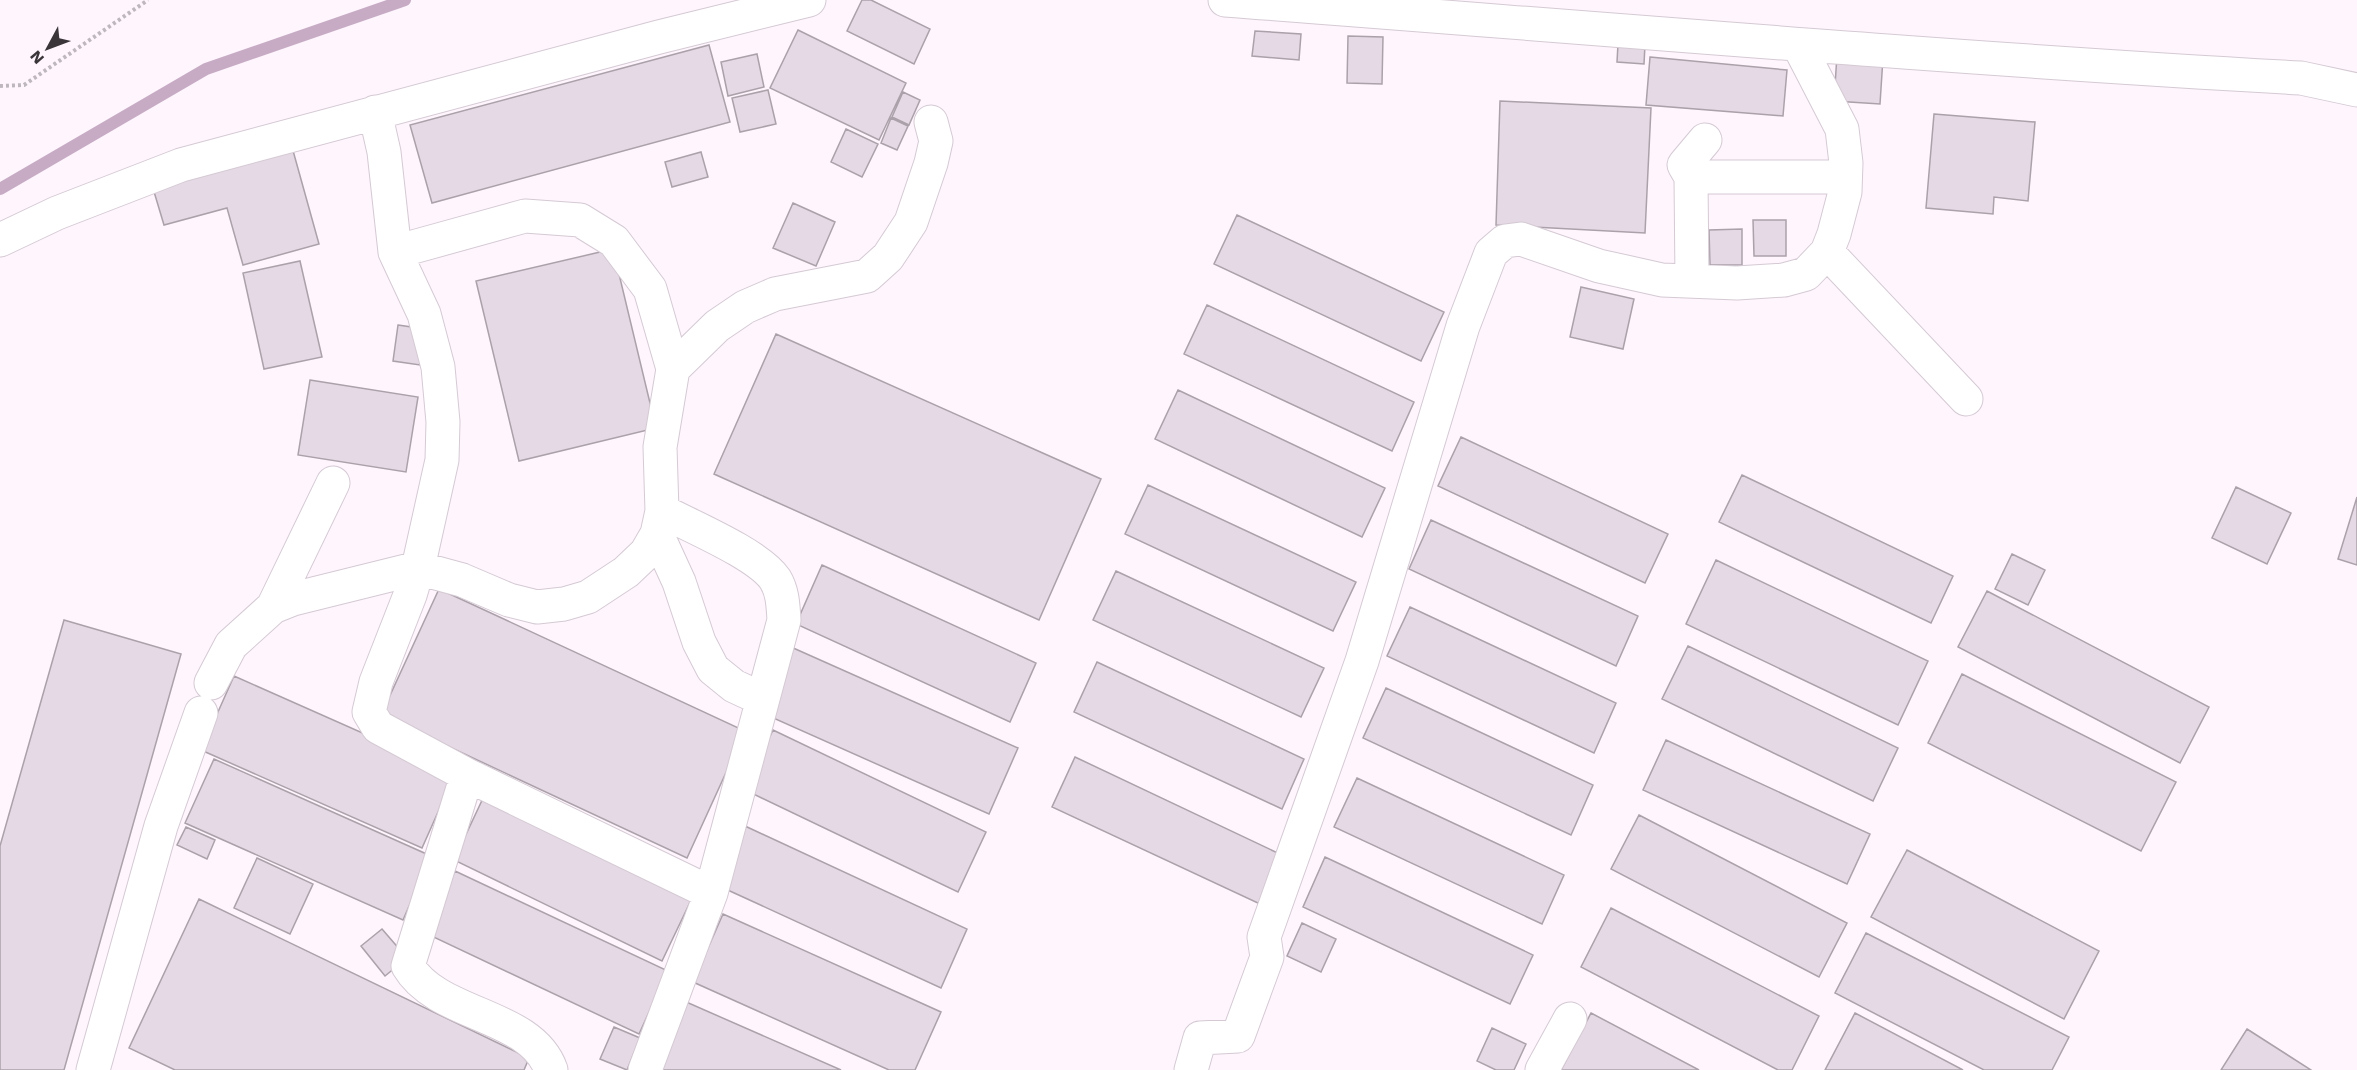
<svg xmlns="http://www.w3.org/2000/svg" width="2357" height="1070" font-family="'Work Sans',sans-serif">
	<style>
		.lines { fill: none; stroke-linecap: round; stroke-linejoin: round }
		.stream { stroke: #c7abc5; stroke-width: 12 }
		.building { fill: #e4d9e4; stroke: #aba1aa; stroke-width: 1.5 }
		.minor-casing { stroke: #d5cad4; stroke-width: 35 }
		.path { stroke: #bfb7be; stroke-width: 4; stroke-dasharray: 3 3; stroke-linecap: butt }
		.minor { stroke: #fff; stroke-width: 33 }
	</style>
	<rect width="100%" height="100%" fill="#fef5fd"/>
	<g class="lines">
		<path class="stream" d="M0,189L206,69L405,0"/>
	</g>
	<path class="building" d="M862,0H871L930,29L914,64L847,31Z
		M798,30L906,83L879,140L770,88Z
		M1255,31L1301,34L1299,60L1252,56Z
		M1348,36L1383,37L1382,84L1347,83Z
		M1618,44L1645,45L1644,64L1617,62Z
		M709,45L730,122L432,203L410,125Z
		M757,54L764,87L728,96L721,62Z
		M1837,55L1883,58L1880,104L1834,101Z
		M1650,57L1787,70L1783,116L1646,105Z
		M768,90L776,124L740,132L732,98Z
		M903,92L920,100L909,125L892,117Z
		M1500,101L1651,108L1645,233L1496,225Z
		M1934,114L2035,122L2028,201L1994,197L1993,214L1926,208Z
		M891,118L908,126L897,150L881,143Z
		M846,129L878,144L862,177L831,162Z
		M292,147L319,244L243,265L227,208L164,225L152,185Z
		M701,152L708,177L672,187L665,162Z
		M793,203L835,222L816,266L773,248Z
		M1237,215L1444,312L1421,361L1214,264Z
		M1753,220H1786V256H1754Z
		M1742,229V265H1710L1709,230Z
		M613,249L656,428L519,461L476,281Z
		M300,261L322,357L264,369L243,273Z
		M1581,287L1634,299L1623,349L1570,337Z
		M1207,305L1414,402L1392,451L1184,354Z
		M398,325L425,329L420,365L393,361Z
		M776,334L1101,479L1039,620L714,474Z
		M310,380L418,397L406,472L298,455Z
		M1178,390L1385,488L1362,537L1155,439Z
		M1461,437L1668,534L1645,583L1438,486Z
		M1742,475L1953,576L1931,623L1719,522Z
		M1148,485L1356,582L1333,631L1125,534Z
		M2236,487L2291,513L2267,564L2212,538Z
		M2357,497V565L2338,559Z
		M1431,520L1638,616L1616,666L1409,569Z
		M2012,554L2045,570L2028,605L1995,589Z
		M1716,560L1928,661L1898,725L1686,624Z
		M822,565L1036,663L1010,722L796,624Z
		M1116,571L1324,668L1301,717L1093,620Z
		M439,589L745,731L687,858L381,715Z
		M1987,591L2209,707L2180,763L1958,647Z
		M1410,607L1616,703L1594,753L1387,656Z
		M64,620L181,654L64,1070H0V846Z
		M1688,646L1898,748L1873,801L1662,699Z
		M791,647L1018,748L989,814L762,713Z
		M1097,662L1304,759L1282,809L1074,712Z
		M1962,674L2176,782L2141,851L1928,743Z
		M234,676L455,774L422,848L201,750Z
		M1386,688L1593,785L1571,835L1363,738Z
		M773,730L986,832L958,892L745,790Z
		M1666,740L1870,834L1847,884L1643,790Z
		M1075,757L1282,855L1260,904L1052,807Z
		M214,759L431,856L403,920L185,823Z
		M1357,778L1564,875L1542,924L1334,827Z
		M485,794L694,894L662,961L454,860Z
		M1639,815L1847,923L1819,977L1611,869Z
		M745,826L967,929L941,988L719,886Z
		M186,827L215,840L207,859L177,845Z
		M1907,850L2099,951L2064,1019L1871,917Z
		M1325,857L1533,955L1510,1004L1303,907Z
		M257,858L313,884L290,934L234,908Z
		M455,871L668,971L639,1034L425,933Z
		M199,899L529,1058L524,1070H175L129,1048Z
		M1611,908L1819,1016L1792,1070H1778L1581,967Z
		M723,914L941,1012L915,1070H889L693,982Z
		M1302,923L1336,939L1321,972L1287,956Z
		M382,929L407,958L385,976L361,946Z
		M1866,933L2069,1037L2052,1070H1984L1835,993Z
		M684,1001L841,1070H662Z
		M1591,1013L1699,1070H1561Z
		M1855,1013L1963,1070H1825Z
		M614,1027L640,1038L627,1070L600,1059Z
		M1492,1028L1526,1044L1514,1070H1496L1477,1061Z
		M2247,1029L2311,1070H2221Z"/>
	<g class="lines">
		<g class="minor-casing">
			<path id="minor" d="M1225,0C1583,27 1942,58 2301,78L2357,90
				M375,112L384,152L395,252L424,314L438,367L443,422L442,460L418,568L410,595L376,682L369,712L378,727L467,775L711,893
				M1691,177L1684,165L1705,140
				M0,240L57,213L181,165L659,37L809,0
				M1827,252L1966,399
				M1692,281L1691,177H1845
				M673,369L717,326L745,307L775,294L867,276L888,257L911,222L931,163L936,141L931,122
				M657,534L679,582L699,642L713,669L734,686L762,699
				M273,607L333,483
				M211,683L231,645L273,607L293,599L418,568L462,580L509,600L537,607L564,604L588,597L626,572L646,553L657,534L662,511L660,447L673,369L650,289L614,241L580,220L525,216L395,252
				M467,775L408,966C438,1017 531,1013 551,1070
				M93,1070L161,826L201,713
				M645,1070L711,893L784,620C783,606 783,592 775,579C758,554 690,526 662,511
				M1191,1070L1200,1038L1238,1036L1267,957L1264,937L1362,661L1463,326L1491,253L1505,241L1521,239L1599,266L1662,280L1737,283L1784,280L1806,274L1827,252L1834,234L1845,192L1846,163L1842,129L1799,46
				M1542,1070L1570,1019"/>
		</g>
		<path class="path" d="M0,86L24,85L148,0"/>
		<use href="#minor" class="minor"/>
	</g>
	<g transform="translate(48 48) rotate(229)" stroke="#fef5fd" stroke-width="4.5" paint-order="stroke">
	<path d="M0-4.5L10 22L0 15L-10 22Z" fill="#3a3539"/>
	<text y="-9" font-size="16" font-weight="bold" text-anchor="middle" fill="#3a3539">N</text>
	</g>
</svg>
